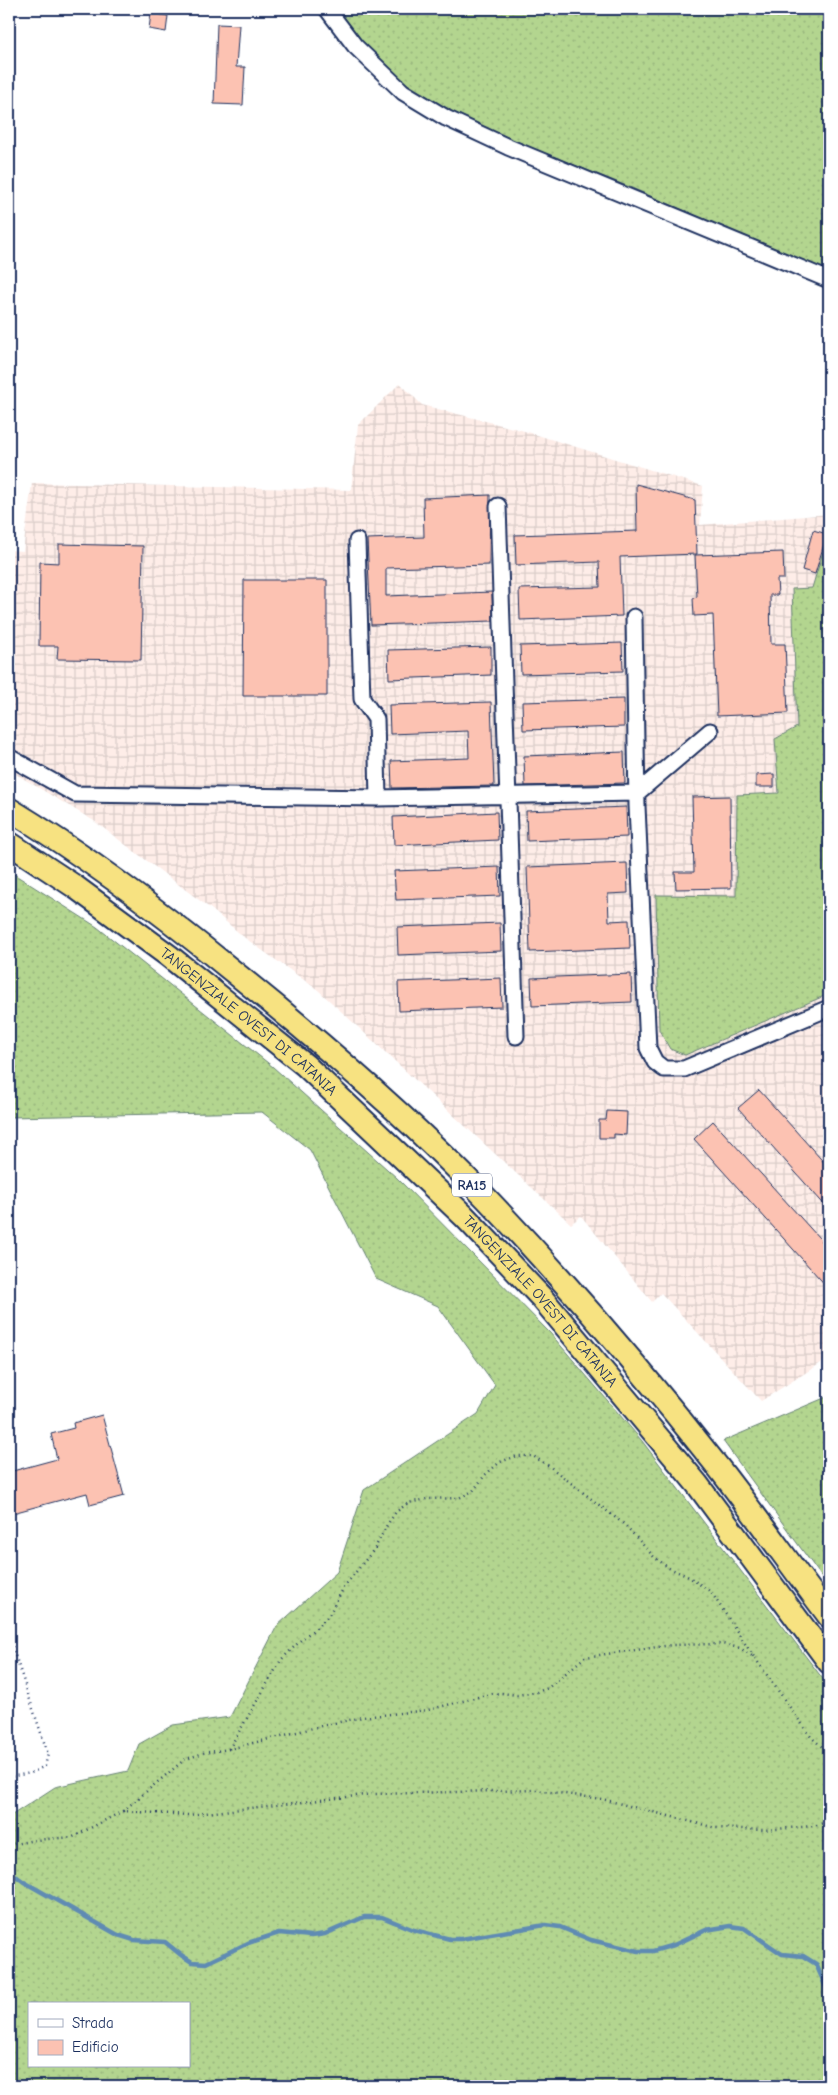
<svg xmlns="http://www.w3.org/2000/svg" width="838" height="2095" font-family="'Comic Neue',sans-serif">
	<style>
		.industrial { fill: url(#industrial-grid) }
		.grass { fill: url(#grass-dots); stroke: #678276; fill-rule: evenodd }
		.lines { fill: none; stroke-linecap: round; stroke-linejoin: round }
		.stream { stroke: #5e8bb3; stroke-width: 4.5 }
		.building { fill: #fcc2b2; stroke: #1b2f5e }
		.minor-casing { stroke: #1b2f5e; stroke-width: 19 }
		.highway-casing { stroke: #1b2f5e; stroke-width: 26 }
		.path { stroke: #1b2f5e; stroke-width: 2.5; stroke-dasharray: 1 4; stroke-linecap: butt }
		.minor { stroke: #fff; stroke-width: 15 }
		.highway { stroke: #f7e281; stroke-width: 22 }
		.labels { text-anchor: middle; stroke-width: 5; stroke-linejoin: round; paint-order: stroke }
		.shield { fill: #fff; stroke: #5f6d8e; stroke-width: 1 }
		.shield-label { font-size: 14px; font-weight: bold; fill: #1b2f5e }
		.street-label { font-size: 15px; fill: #1b2f5e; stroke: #fff }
	</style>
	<defs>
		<pattern id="industrial-grid" width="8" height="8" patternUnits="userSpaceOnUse" patternTransform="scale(1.25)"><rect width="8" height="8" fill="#feede8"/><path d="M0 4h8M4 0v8" fill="none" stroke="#d9ccc9"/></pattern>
		<pattern id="grass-dots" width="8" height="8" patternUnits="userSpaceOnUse" patternTransform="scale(1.25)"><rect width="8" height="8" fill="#b3d58f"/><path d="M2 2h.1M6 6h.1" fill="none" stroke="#99b77e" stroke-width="1.8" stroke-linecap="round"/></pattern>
	</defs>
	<rect width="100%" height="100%" fill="#fff"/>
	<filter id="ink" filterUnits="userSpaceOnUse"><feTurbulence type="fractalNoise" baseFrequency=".02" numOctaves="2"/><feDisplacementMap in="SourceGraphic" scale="10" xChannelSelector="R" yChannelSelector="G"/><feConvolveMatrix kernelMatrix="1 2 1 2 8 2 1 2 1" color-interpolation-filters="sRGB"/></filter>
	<g filter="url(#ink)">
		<path class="industrial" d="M400,383L422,405L521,430L703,486L700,525L829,514V532L812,588L792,590L797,727L775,739L779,793L737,795V896H656L659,1030L685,1055L829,994V1358L761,1401L661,1293L652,1302L581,1216L571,1224L318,990L245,938L211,909L94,821L9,770V550L23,551L32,483L351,490L358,425Z"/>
		<path class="grass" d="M335,9H829V273L632,188L474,125L428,101L378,60Z
			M829,532V994L685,1055L670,1049L659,1030L656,895L736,896L737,795L779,793L775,739L797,727L792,589L812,588Z
			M9,871L97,927L273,1067L397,1178L550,1333L642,1441L829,1687V2086H9V1817L55,1787L128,1771L139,1744L173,1725L230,1717L277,1626L337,1572L364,1490L478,1414L495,1385L438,1306L376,1279L310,1150L262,1112L9,1117ZM29,2004H189V2066H29Z
			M829,1396V1587L723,1441Z"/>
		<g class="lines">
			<path class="stream" d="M9,1871L24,1882L118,1935L134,1940L165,1942L181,1955L192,1962L206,1963L248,1943L279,1933L311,1936L325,1934L364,1917H382L414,1930L450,1939H461L545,1925L560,1927L591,1940L638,1951H653L674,1945L706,1930L730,1926L744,1928L782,1954L803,1956L816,1964L829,1994"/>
		</g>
		<path class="building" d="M151,13L168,16L166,32L149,29Z
			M217,24L239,25L236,67H245L243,105L214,104Z
			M636,484L695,500L697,554L620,557L622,616L520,620L519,589L600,587L599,562L516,565L515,535L637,531Z
			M490,495L489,565L386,568V596L492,592L493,621L371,625L367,539L424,537L423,498Z
			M813,530L827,534L815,574L802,570Z
			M59,544L143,546L141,660L57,659L58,646H39L40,562L59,563Z
			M783,552L784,579H777L778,595H770L771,644H785L788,713L717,716L713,615L694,616L693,598L697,597L695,555Z
			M244,580H327V696H243Z
			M622,643L623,671L521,674L520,646Z
			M491,647V675L389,679L388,650Z
			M624,699V727L523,730L522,702Z
			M491,702L494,786L392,788L391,761L469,758L468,731L390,734L389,705Z
			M624,752L625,783L525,786L524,756Z
			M774,774V787H756V775Z
			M730,796L731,888L676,889L675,872H694L692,797Z
			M626,807L627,837L527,841L526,811Z
			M497,812L498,840L394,845L393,817Z
			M627,863L628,893L608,894L609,921L629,920L630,948L530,952L527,867Z
			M499,867L500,896L396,900L394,871Z
			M500,923L501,951L398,955L397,927Z
			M631,974L632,1002L532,1006L531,978Z
			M501,978L502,1007L399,1011L398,982Z
			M759,1090L829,1168V1210L738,1108Z
			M607,1111L627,1112L626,1135L614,1134V1138H599V1120H606Z
			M713,1121L829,1249V1289L694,1139Z
			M102,1415L124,1496L90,1505L87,1493L9,1514V1472L57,1459L51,1434L74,1428L73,1423Z"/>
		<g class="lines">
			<g class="minor-casing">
				<path id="minor" d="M327,9L355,46L403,92L446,118L508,147L829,280
					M498,506L516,1036
					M357,541L362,699L376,719L378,798
					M634,617L637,806L648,1048L655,1062L664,1069H684L829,1008
					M9,757L75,794L378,798L637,793L710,731"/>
			</g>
			<g class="highway-casing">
				<g id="highway">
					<path d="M9,809C88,857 163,914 235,973C322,1043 408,1117 486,1198C568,1284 645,1374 718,1467C756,1516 792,1567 829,1616"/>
					<path id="s1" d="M9,843L74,886L169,956L305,1065L464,1216L541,1297L697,1484L829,1662"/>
				</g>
			</g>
			<path class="path" d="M9,1637L48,1754L45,1766L31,1773L9,1777
				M229,1749L281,1660L303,1638L316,1628L329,1615L344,1587L375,1548L387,1525L396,1512L408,1503L427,1499L459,1498L473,1491L485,1475L500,1462L517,1456H533L549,1466L625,1525L654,1557L669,1568L689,1577L711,1592L754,1657
				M123,1811L184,1760L203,1753L229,1749L321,1726L363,1717L428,1710L490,1694L501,1693L517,1695L537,1692L548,1688L585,1657L672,1645L722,1644L740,1648L755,1658L811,1737L829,1753
				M9,1845L35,1840L73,1837L123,1811L188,1815L373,1794L536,1790L602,1799L716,1828L764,1830L814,1826L829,1821"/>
			<use href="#minor" class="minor"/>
			<use href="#highway" class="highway"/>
		</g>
	</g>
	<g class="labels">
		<rect class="shield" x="452" y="1173.5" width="40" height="23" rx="4"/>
		<g class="shield-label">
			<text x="472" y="1190">RA15</text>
		</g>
		<g class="street-label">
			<text dy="5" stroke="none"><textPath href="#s1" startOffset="299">TANGENZIALE OVEST DI CATANIA</textPath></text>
			<text dy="5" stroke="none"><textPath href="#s1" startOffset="704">TANGENZIALE OVEST DI CATANIA</textPath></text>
		</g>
	</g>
	<rect width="838" height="2095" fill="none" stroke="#fff" stroke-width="30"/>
	<rect x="15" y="15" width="808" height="2065" fill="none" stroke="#1b2f5e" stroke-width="2" filter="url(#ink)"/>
	<rect x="28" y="2002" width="162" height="65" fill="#ffffff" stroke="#a4acbf"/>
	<rect x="38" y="2019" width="25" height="8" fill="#ffffff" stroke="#a4acbf"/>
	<text x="72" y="2028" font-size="15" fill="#1b2f5e">Strada</text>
	<rect x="38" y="2040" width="25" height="15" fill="#fcc2b2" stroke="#a4acbf"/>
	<text x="72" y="2052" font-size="15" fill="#1b2f5e">Edificio</text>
</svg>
